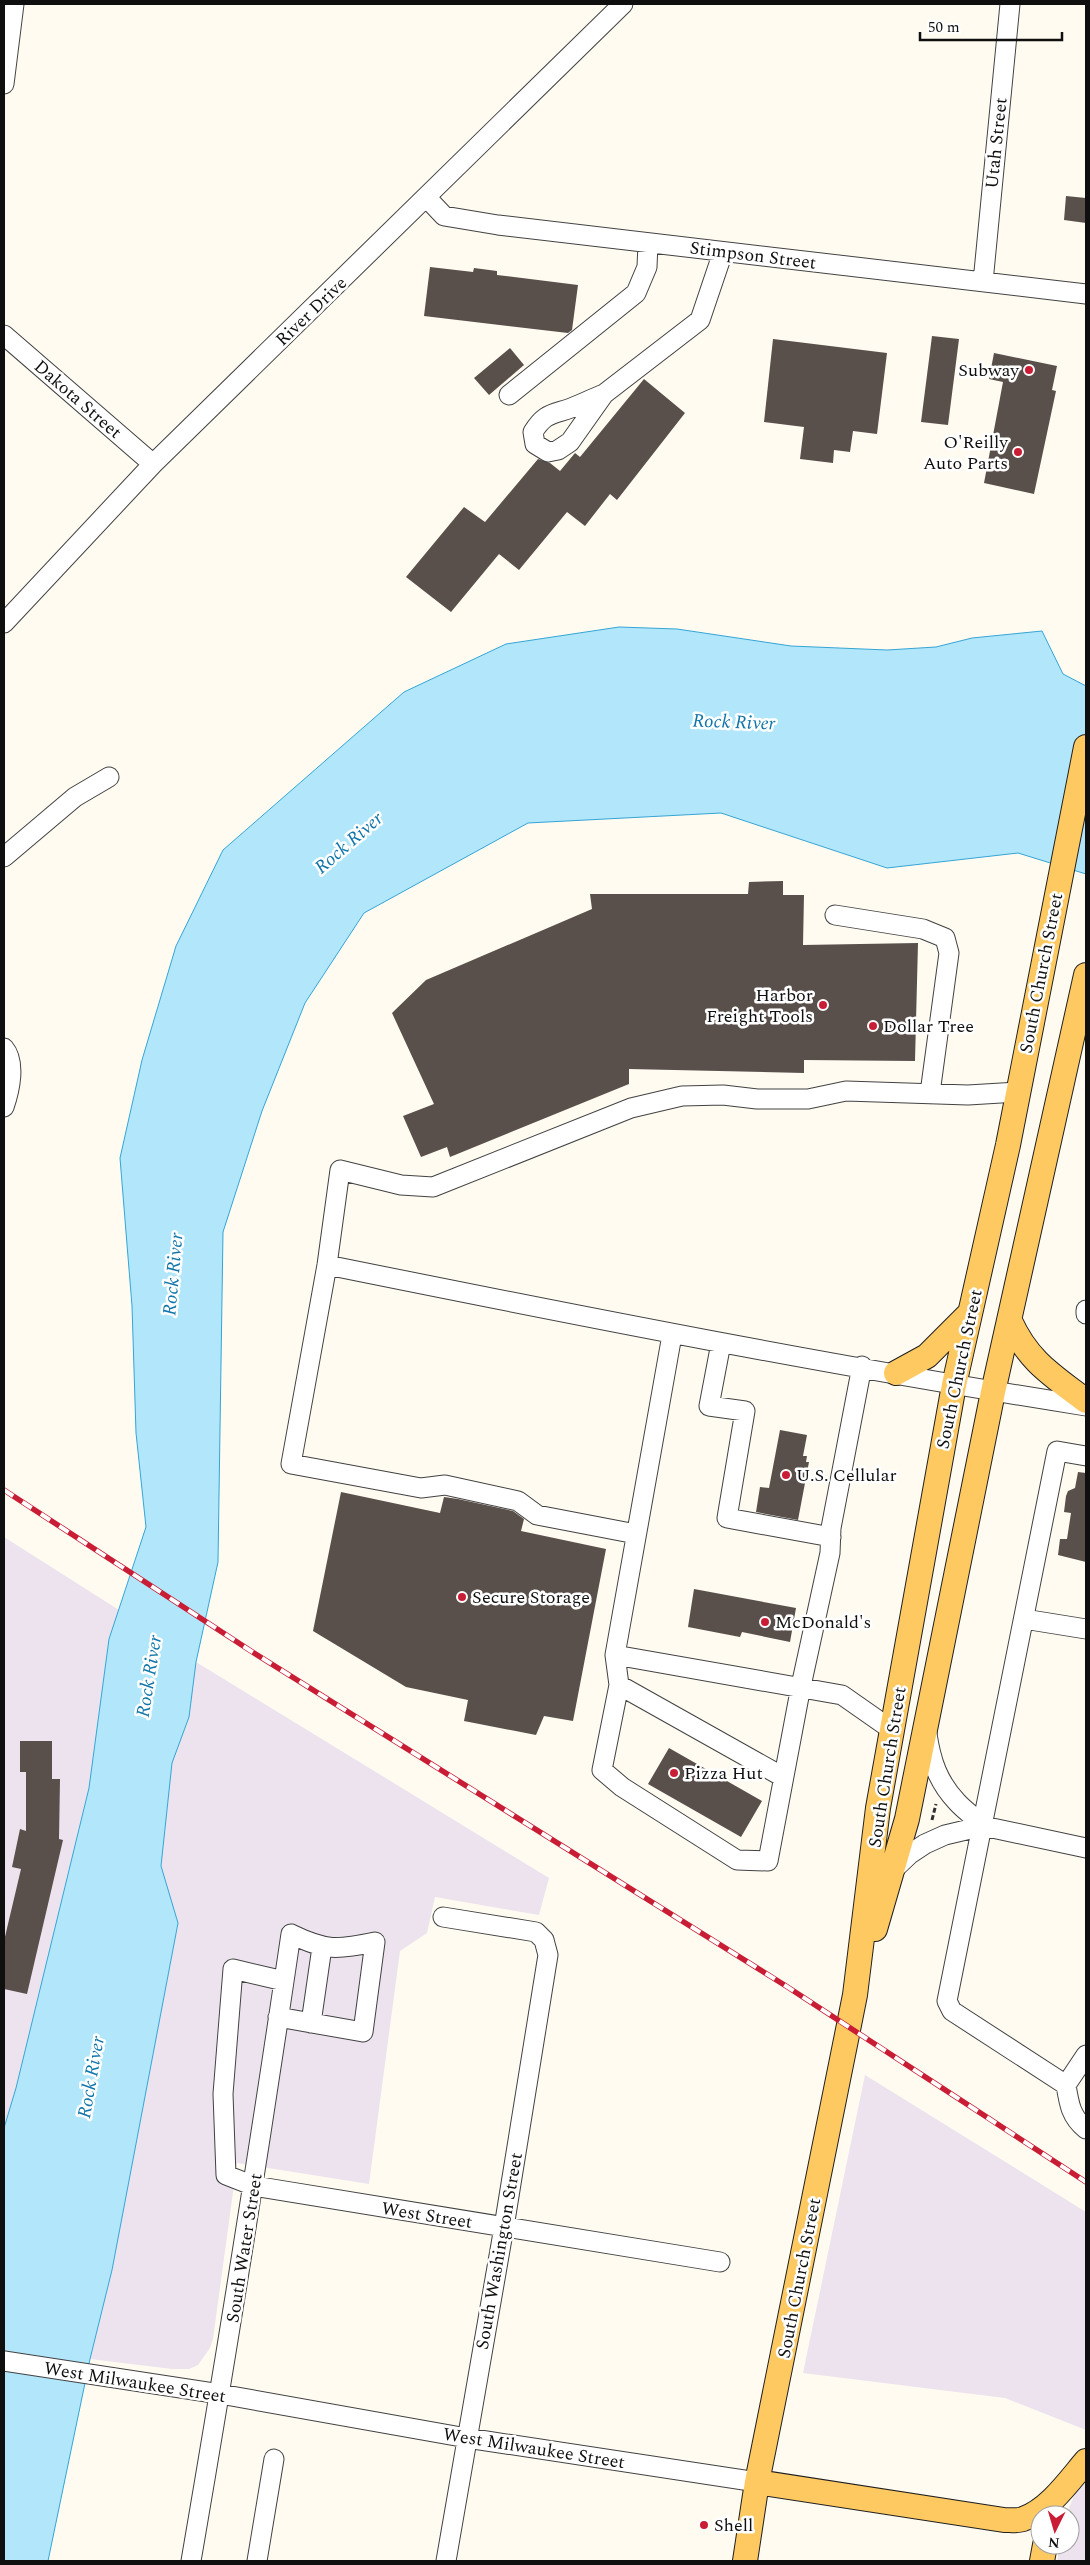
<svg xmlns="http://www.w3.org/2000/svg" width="1090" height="2565" font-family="Spectral,serif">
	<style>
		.industrial { fill: #ece3ee }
		.water { fill: #b2e6fa; stroke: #34a5d6 }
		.building { fill: #594f4b }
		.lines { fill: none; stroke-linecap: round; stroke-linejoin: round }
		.minor-casing { stroke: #424242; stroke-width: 21 }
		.major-casing { stroke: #202020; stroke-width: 26 }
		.path { stroke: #313131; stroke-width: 3; stroke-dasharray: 5 2.5; stroke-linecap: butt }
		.minor { stroke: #fff; stroke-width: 19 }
		.major { stroke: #ffc961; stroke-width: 24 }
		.rail-casing { stroke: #c91d36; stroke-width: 5.5 }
		.rail { stroke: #fff; stroke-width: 4; stroke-dasharray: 11; stroke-linecap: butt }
		.poi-dot { fill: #c91d36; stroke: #fff; stroke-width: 2 }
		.labels { text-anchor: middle; stroke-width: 5; stroke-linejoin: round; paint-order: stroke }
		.street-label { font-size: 18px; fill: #0f0f0f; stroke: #fff }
		.poi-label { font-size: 18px; fill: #0f0f0f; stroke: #fff; text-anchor: start }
		.water-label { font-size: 19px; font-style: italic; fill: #0f75aa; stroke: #fff }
	</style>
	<rect width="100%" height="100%" fill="#fffbf1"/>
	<path class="industrial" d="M4,1537L119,1610L109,1639L89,1788L16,2088L4,2128Z
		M196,1662L549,1878L539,1915L435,1897L427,1933L400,1951L369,2184L237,2163L213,2339L210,2348L198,2365L189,2369H172L90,2359L112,2270L178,1923L161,1866L172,1762L189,1717Z
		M865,2075L1086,2212V2430L1005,2398L803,2373Z
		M1086,2478V2561H1057L1060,2545H1070V2515H1066L1074,2496Z"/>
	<path class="water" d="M619,627L677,629L791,646L887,650L936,647L972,638L1042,631L1063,674L1086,686V874L1018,853L887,868L721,813L528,823L364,913L305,1003L262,1111L223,1232L218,1562L196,1662L189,1717L172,1763L161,1866L178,1923L112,2270L90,2359L48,2561H4V2128L16,2088L89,1788L109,1639L146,1527L136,1433L132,1306L120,1158L142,1060L176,946L223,850L404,692L506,644Z"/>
	<path class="building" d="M1066,196L1086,198V223L1064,220Z
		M430,267L473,272L474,268L497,271V275L578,285L572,330L568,333L424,316Z
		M932,336L959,339L948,425L921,422Z
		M773,339L887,353L877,434L853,431L850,452L834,450L833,463L800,459L804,427L764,422Z
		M510,348L524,365L489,395L474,378Z
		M994,353L1057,366L1052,390L1056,391L1034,494L984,483L1003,382L989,379Z
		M644,379L685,413L617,500L610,494L585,526L567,512L519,570L499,554L451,612L406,577L464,507L485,522L538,459L550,463L560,471L575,453L580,457Z
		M783,881V895H804L803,945L918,943L915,1061L804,1060V1073L629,1069V1084L450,1157L447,1147L421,1157L403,1116L434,1104L392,1013L426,980L592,909L590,894H748L749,882Z
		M780,1430L807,1435L803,1456H807L806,1462H809L798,1520L756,1512L760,1487L769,1488Z
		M1078,1472L1086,1473V1562L1058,1555L1060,1539H1067L1071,1513L1064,1512L1066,1496L1068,1491L1075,1488Z
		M341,1492L440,1513L444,1497L458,1499L513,1511L524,1519L521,1531L606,1549L573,1721L544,1716L536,1735L464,1721L468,1700L406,1687L313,1631Z
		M694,1589L796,1608L790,1642L742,1632L740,1637L688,1627Z
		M20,1741H52V1779H60L59,1839L63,1840L27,1994L4,1989V1941L21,1869L12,1867L20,1829L26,1831V1772H20Z
		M669,1748L762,1801L741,1837L648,1784Z"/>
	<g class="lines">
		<g class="minor-casing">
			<path id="minor" d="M4,84L14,4
				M427,198L444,216L498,225L1086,294
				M983,282L1010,4
				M4,335L153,464
				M604,394C593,398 582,404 571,408C551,415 545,413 533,432L535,444L548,452L558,450L570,442L604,394L700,320L723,252
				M509,395L636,293L647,267L648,243
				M4,623L153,464L623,4
				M4,857L75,797L109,777
				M835,915L923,929L945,938L949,953L930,1093
				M4,1048C16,1062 10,1090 4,1107
				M327,1265C579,1316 832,1366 1086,1406
				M1086,1310V1314
				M672,1335L615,1655L842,1695L892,1730
				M721,1343L709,1406L745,1411L727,1518L831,1537
				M1086,1456L1057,1451L947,2001L952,2011L1066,2085L1086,2055
				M636,1534L537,1515L518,1501L445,1485L421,1488L291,1464L327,1265L340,1170L401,1185L433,1187L631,1108L682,1096L723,1095L757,1099H808L846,1091L968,1095L1018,1092
				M1024,1619L1086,1629
				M615,1655L619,1685L602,1770L622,1787L737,1860L768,1861L801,1686L830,1553L831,1528L862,1366
				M619,1685L783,1777
				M927,1734C931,1761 938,1782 957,1802C965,1811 975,1817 983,1826
				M891,1872L910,1854L925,1844L945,1835L983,1826L1086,1848
				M443,1917L536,1932L544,1940L548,1955L504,2227L446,2561
				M284,1981L233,1969L223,2094L226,2175L254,2186L720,2262
				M311,2023L322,1947
				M1066,2085C1069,2104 1071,2117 1086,2129
				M4,2361L220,2394L467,2438L757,2482
				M191,2561C227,2352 260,2144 291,1934C326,1951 337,1950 375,1942L363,2032L278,2017
				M257,2561L274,2459"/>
		</g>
		<g class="major-casing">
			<path id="major" d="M1010,1321C1028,1361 1052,1375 1086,1401
				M896,1373L927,1356L970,1313
				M875,1929L907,1819L993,1392L1086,975
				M757,2482L1004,2520C1010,2520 1018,2521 1023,2519C1049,2510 1069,2481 1086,2461
				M745,2561L757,2482L855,1995L878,1808L954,1385L1008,1145L1086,747
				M1042,2561L1045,2545"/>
		</g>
		<path class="path" d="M932,1820L936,1804"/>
		<use href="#minor" class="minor"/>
		<use href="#major" class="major"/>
		<g class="rail-casing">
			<path id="rail" d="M4,1490L254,1653L786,1986L1086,2182"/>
		</g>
		<use href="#rail" class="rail"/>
	</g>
	<g class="poi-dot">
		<circle cx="1029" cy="370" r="5"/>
		<circle cx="1018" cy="452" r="5"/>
		<circle cx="823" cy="1005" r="5"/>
		<circle cx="873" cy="1026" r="5"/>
		<circle cx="786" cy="1475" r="5"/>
		<circle cx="462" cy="1597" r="5"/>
		<circle cx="765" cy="1622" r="5"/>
		<circle cx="674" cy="1773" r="5"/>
		<circle cx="704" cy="2525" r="5"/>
	</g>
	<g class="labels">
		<g class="street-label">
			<text transform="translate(996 143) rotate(-84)" y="6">Utah Street</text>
			<text transform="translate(753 255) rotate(7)" y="6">Stimpson Street</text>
			<text transform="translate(311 311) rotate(-44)" y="6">River Drive</text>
			<text transform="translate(78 399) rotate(41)" y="6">Dakota Street</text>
			<text transform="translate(1041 973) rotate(-79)" y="6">South Church Street</text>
			<text transform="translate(959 1369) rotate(-78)" y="6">South Church Street</text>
			<text transform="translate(887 1767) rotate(-81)" y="6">South Church Street</text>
			<text transform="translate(427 2215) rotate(9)" y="6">West Street</text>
			<text transform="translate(244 2248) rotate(-81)" y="6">South Water Street</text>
			<text transform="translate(499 2251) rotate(-80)" y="6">South Washington Street</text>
			<text transform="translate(799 2278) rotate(-79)" y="6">South Church Street</text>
			<text transform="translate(135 2382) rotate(9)" y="6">West Milwaukee Street</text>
			<text transform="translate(534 2448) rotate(9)" y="6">West Milwaukee Street</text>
		</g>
		<g class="poi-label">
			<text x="1019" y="376" text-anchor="end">Subway</text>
			<text x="1008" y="448" text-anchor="end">O'Reilly<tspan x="1008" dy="21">Auto Parts</tspan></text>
			<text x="813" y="1001" text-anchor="end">Harbor<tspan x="813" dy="21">Freight Tools</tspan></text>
			<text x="883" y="1032">Dollar Tree</text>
			<text x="796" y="1481">U.S. Cellular</text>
			<text x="472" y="1603">Secure Storage</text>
			<text x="775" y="1628">McDonald's</text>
			<text x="684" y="1779">Pizza Hut</text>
			<text x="714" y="2531">Shell</text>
		</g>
		<g class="water-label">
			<text transform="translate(734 721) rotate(2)" y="7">Rock River</text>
			<text transform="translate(348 842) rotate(-41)" y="7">Rock River</text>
			<text transform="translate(172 1274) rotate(-85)" y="7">Rock River</text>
			<text transform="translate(148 1676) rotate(-81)" y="7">Rock River</text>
			<text transform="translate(90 2077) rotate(-80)" y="7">Rock River</text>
		</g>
	</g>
	<rect width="1090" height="2565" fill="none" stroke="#0f0f0f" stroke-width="10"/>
	<g transform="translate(1055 2530) rotate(185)"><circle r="24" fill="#ffffff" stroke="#9f9f9f"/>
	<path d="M0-4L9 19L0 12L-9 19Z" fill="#c91d36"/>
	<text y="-8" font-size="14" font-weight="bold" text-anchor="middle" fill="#0f0f0f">N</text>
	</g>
	<path d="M920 32v8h142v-8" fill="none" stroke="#0f0f0f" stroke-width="2.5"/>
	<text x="928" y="32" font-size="15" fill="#0f0f0f" stroke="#ffffff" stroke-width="4" paint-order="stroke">50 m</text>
</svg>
